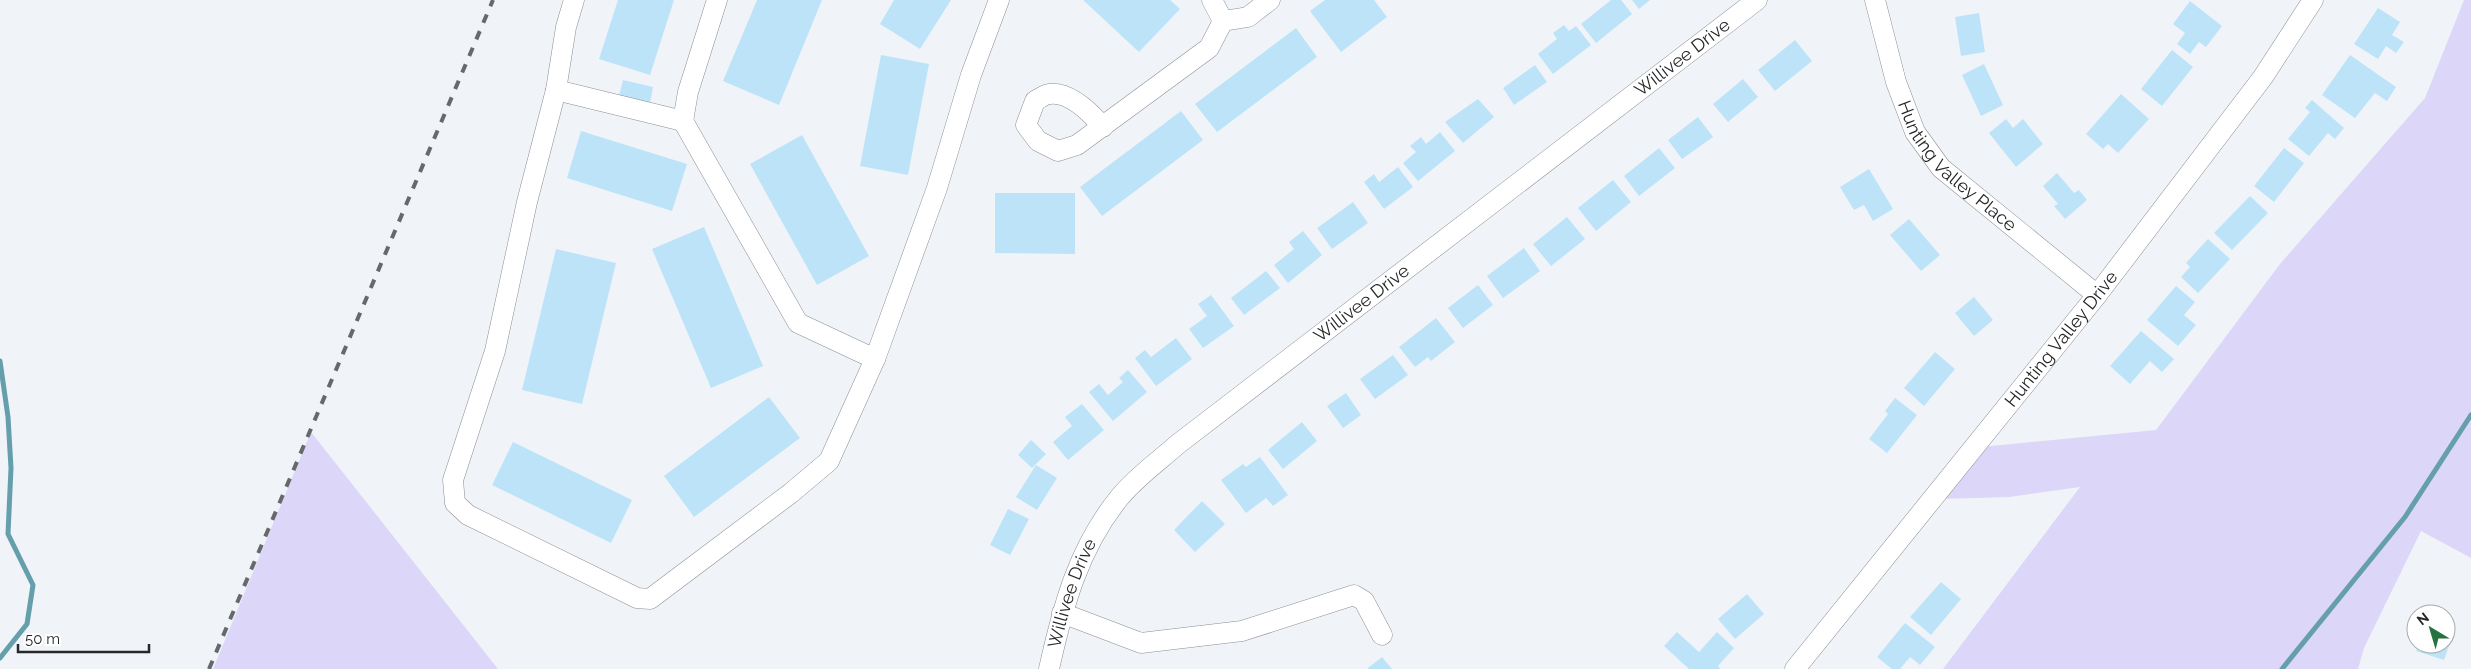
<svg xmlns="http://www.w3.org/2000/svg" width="2471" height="669" font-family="Raleway,sans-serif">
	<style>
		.green { fill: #dcd6f8 }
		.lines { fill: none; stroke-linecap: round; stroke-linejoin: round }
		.stream { stroke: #659fab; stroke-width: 5 }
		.building { fill: #bde3f9 }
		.minor-casing { stroke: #8c8f94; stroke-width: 21 }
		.minor { stroke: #fff; stroke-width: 20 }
		.rail { stroke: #66686b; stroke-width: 4; stroke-dasharray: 9 9; stroke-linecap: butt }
		.labels { text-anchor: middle; stroke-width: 4.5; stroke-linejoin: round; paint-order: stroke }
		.street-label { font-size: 18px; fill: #262729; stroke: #fff }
	</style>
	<rect width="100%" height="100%" fill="#f0f4f9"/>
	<path class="green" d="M2464,0H2471V558L2421,531L2364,648L2358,669H1943L2080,487L2009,497L1939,499L1981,447L2156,430L2280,264L2425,98Z
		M311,432L498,669H213Z"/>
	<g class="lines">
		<path class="stream" d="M0,361L8,417L11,468L8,534L33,585L27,624L0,658
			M2282,669L2405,517L2471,415"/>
	</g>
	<path class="building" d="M618,0H674L650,75L599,59Z
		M757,0H822L779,105L723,81Z
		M894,0H951L920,49L880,24Z
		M1083,0H1170L1180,9L1139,52Z
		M1325,0H1374L1387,17L1341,52L1310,11Z
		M1611,0H1621L1632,14L1596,43L1581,24Z
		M1632,0H1650L1639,9Z
		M2190,1L2222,26L2206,47L2199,42L2190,54L2177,44L2185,33L2173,24Z
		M2378,8L2400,22L2392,35L2404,42L2396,53L2386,46L2378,59L2354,44Z
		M1979,13L1985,52L1961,56L1955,17Z
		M1564,25L1569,31L1576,26L1591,45L1553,74L1538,54L1557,39L1553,33Z
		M1296,28L1317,57L1217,132L1195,104Z
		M1795,40L1812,61L1775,91L1758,70Z
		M2172,50L2193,67L2162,106L2141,89Z
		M881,55L929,64L908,175L860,166Z
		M2350,55L2396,87L2387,101L2375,93L2355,118L2322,95Z
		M1984,64L2003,105L1981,116L1962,75Z
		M1535,65L1547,82L1514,105L1503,88Z
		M1743,79L1758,97L1728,122L1713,104Z
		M623,80L653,87L650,103L619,96Z
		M2121,94L2149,119L2118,153L2108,144L2103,149L2086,134Z
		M1478,99L1494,117L1463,143L1445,122Z
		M2312,100L2344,128L2335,139L2328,133L2309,156L2288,139L2310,112L2305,108Z
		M1181,111L1203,140L1102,216L1080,187Z
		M1698,117L1713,137L1682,159L1668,140Z
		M2006,119L2013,128L2023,119L2043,144L2016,167L1989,133Z
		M581,131L687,164L672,211L567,178Z
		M1440,132L1455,151L1418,181L1403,163L1416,152L1410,146L1421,137L1426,144Z
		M802,135L869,256L817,285L750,164Z
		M1659,148L1675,168L1639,196L1624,176Z
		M2284,148L2304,163L2274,202L2254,186Z
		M1398,167L1413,187L1384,209L1364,182L1374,174L1379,182Z
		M1869,169L1893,209L1873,221L1864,205L1854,210L1840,187Z
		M2057,173L2074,193L2079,190L2087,200L2065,219L2054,206L2058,204L2043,186Z
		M1613,180L1631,202L1596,231L1578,208Z
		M995,193H1075V254L995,253Z
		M2250,196L2268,213L2232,250L2214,233Z
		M1353,202L1368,223L1332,249L1317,228Z
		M1567,217L1585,239L1551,266L1533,244Z
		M1909,219L1940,255L1921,271L1890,235Z
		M704,227L763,366L711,388L652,249Z
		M1303,231L1322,255L1288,283L1274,265L1294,249L1289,242Z
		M2208,239L2230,259L2198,293L2181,277L2190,267L2186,263Z
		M1524,248L1540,271L1503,298L1487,276Z
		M556,249L616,263L582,404L522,390Z
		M1266,271L1280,288L1244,315L1231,298Z
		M1478,285L1493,305L1463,328L1448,308Z
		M2176,286L2195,302L2184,315L2196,325L2178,346L2147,320Z
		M1211,295L1234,326L1203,348L1189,329L1207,316L1198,304Z
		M1974,297L1993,320L1974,336L1955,313Z
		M1436,318L1455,342L1431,361L1428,357L1415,367L1399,347Z
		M2141,331L2174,359L2162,372L2150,361L2130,384L2110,366Z
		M1176,338L1192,359L1156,386L1135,358L1145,350L1151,357Z
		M1935,352L1955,369L1924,406L1904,388Z
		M1393,355L1408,375L1375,399L1360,379Z
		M1128,370L1147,392L1113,421L1089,392L1099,384L1108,395L1123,382L1119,378Z
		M1346,393L1361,415L1343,428L1327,406Z
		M769,397L800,438L694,517L664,476Z
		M1895,398L1917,415L1887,453L1869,439L1888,414L1885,411Z
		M1082,404L1104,430L1068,460L1053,442L1072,426L1065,417Z
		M1302,422L1317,441L1283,469L1268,450Z
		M1031,440L1046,454L1032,468L1018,455Z
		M513,442L632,500L611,543L492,485Z
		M1260,457L1288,495L1273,506L1266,498L1246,513L1221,480L1243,464L1246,467Z
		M1036,465L1057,478L1037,510L1016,497Z
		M1202,501L1225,524L1195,552L1174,530Z
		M1008,509L1029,519L1010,555L990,545Z
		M1941,582L1961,599L1931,635L1910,617Z
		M1747,594L1764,614L1735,639L1718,619Z
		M1905,623L1935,647L1920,665L1910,657L1900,669H1892L1877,657Z
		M2446,625L2455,628L2444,660L2416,651L2419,644H2446Z
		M1677,632L1699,652L1717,632L1734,648L1718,666L1720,669H1689L1664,646Z
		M1382,657L1392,669H1368V668Z"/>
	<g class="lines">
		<g class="minor-casing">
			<g id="minor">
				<path d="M574,0L566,27L556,90L527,202L495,351L453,480L455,503L468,515L637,598L650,599L791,493L829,461L875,359L937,188L971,75L999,0"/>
				<path id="s1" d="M1875,0L1896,82L1915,132L1941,168L2097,295"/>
				<path d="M1223,21L1248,17L1270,0"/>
				<path d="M556,90L683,121L688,92L717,0"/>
				<path d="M683,121L798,323L875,359"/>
				<path d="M1103,127C1091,113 1070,91 1049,94C1045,94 1039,99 1035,101L1026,125L1038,141L1058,151L1077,145L1209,48L1223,21L1212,0"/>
				<path d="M1062,613L1141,643L1242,631L1354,595L1364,601L1382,635"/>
				<path id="s2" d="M1049,669C1063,606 1078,549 1119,498C1136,477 1159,461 1178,444L1757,0"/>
				<path id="s3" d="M1795,669L2097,295L2263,77L2313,0"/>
			</g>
		</g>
		<use href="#minor" class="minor"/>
		<path class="rail" d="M209,669L493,0"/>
	</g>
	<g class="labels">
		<g class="street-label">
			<text dy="6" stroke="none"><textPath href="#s2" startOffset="902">Willivee Drive</textPath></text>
			<text dy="6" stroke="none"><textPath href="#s1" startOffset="191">Hunting Valley Place</textPath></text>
			<text dy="6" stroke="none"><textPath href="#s2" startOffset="498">Willivee Drive</textPath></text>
			<text dy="6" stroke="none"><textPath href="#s3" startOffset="424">Hunting Valley Drive</textPath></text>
			<text dy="6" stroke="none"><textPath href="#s2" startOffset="79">Willivee Drive</textPath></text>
		</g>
	</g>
	<g transform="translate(2431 629) rotate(322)"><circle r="24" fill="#ffffff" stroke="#a8a9a9"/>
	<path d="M0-4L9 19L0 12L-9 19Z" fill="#267240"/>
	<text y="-8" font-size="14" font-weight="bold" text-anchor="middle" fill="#262729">N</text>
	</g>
	<path d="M18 644v8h131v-8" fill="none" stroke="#262729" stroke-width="2.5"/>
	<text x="25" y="644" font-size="15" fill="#262729" stroke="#ffffff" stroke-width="4" paint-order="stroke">50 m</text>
</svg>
